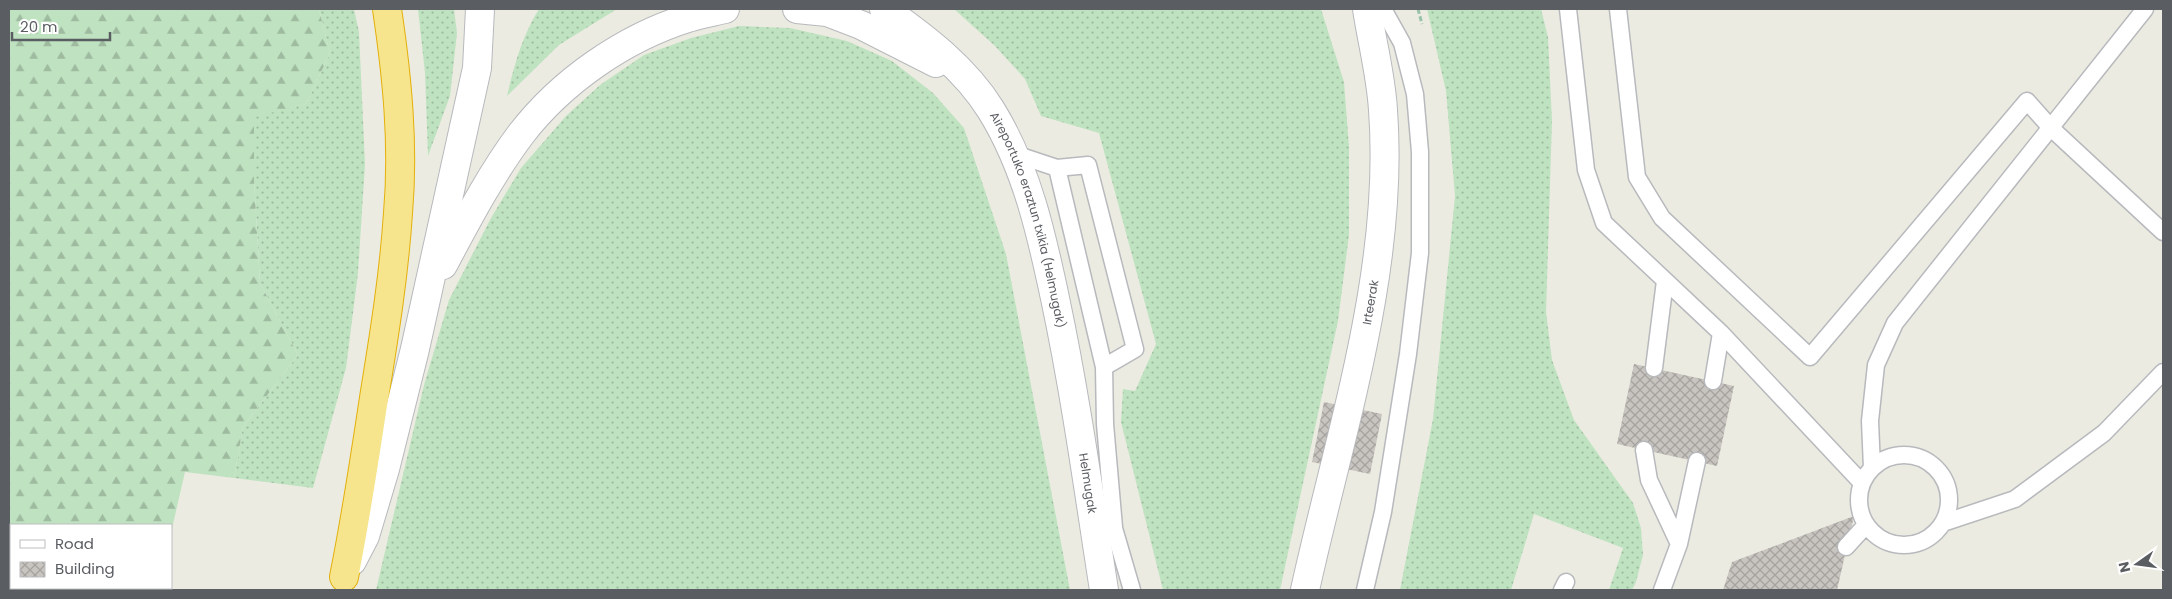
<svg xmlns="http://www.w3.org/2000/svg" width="2172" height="599" font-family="Poppins,sans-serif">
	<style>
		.grass { fill: url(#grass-dots) }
		.forest { fill: url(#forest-firs) }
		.building { fill: url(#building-cross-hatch) }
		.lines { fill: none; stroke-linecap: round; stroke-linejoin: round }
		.lane-casing { stroke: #b7b9bd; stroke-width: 19 }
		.street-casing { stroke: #b7b9bd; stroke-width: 30 }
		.highway-casing { stroke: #e3b00b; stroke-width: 30 }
		.path { stroke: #99c3a8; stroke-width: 3; stroke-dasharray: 5 2.5; stroke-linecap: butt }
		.lane { stroke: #fff; stroke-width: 16 }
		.street { stroke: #fff; stroke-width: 28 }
		.highway { stroke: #f7e58d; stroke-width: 28 }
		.labels { text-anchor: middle; stroke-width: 4; stroke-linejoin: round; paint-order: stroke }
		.street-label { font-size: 12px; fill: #5a5d62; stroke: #fff }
	</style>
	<defs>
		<pattern id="grass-dots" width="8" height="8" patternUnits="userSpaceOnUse" patternTransform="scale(1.25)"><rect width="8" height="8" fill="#bfe3c1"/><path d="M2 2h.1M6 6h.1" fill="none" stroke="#9ebba0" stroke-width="1.8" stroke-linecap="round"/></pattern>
		<pattern id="forest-firs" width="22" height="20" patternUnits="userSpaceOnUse" patternTransform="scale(1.25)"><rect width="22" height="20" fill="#bfe3c1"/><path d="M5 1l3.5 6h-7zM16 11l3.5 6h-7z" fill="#9ebba0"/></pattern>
		<pattern id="building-cross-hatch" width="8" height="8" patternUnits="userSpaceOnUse" patternTransform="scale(1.25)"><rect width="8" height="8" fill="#c8c4bf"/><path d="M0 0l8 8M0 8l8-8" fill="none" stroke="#a5a29f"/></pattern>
	</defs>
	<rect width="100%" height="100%" fill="#ecebe1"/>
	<path class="grass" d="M319,9H354L359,32L365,164L358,273L346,368L313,488L234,478L243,427L298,355L260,283L254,179V116L306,104L330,53Z
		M418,9H454L457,33L450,96L428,156L425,73Z
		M539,9H617L559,45L507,96C514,66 522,36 539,9Z
		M954,9H1321L1344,82L1349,147V235L1338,321L1280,590H1163L1121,422L1123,389L1135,391L1156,344L1099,133L1041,116L1025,79L995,46Z
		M1427,9H1541L1548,37L1552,121L1546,312L1552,360L1574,420L1633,503L1641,528L1643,555L1636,582L1632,590H1609L1623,548L1534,514L1511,590H1400L1433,419L1455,196L1446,91Z
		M739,26L790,28L847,41L892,61L933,93L964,128L1006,254L1070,590H376L424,385L449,300L491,218L521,168L566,116L600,85L644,55L691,38Z"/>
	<path class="forest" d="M9,9H319L330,53L306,104L254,117V179L260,283L298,355L243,427L234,478L185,472L171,533V525H11V588H159L158,590H9Z"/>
	<path class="building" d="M1634,364L1734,386L1717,466L1617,444Z
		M1324,402L1382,414L1370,474L1312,462Z
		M1854,516L1837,590H1723L1732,562Z"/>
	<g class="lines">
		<g class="lane-casing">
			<path id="lane" d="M1568,9L1586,170L1604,223L1721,333L1862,483
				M1618,9L1637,177L1662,218L1810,357L2027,101L2051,128L2163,232
				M1015,154L1057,168L1104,367L1105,424L1114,527
				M1057,168L1088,165L1135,349L1104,367
				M1654,368L1665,281
				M1713,381L1721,333
				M1644,450L1649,480L1679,544
				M1859 500a45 45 0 1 1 90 0a45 45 0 1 1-90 0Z
				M1872,468L1870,421L1876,365L1895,323L2145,9
				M1111,518L1132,590
				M1943,523L2015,499L2104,433L2163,372
				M1846,547L1866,525
				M1365,590L1383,512L1408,354L1420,253V152L1415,94L1402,43L1383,9
				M1562,590L1566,582
				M1662,590L1679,544L1697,461"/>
		</g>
		<g class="street-casing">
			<g id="street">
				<path d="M797,9L827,12L861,25L936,63"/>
				<path id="s1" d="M884,9C924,37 965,68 991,110C1027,168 1042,236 1056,303C1076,398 1089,494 1104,590"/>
				<path d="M443,265C467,220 491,174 521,134C562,81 624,38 688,18C699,14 712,12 725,9"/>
				<path d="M352,561L365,536L385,469L415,349L477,68L480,9"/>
				<path id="s2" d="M1305,590C1339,435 1395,271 1383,110C1381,76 1372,42 1367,9"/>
			</g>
		</g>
		<g class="highway-casing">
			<path id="highway" d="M344,577C356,518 365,458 374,398C384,336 394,275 398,213C404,145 397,76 387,9"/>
		</g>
		<path class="path" d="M1418,9L1422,24"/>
		<use href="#lane" class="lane"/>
		<use href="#street" class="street"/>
		<use href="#highway" class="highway"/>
	</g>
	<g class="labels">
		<g class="street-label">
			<text dy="4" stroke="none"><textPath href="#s1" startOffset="265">Aireportuko eraztun txikia (Helmugak)</textPath></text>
			<text dy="4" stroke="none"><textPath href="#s2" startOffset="295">Irteerak</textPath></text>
			<text dy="4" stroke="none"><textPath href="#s1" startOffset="536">Helmugak</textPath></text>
		</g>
	</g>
	<rect width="2172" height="599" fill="none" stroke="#5a5d62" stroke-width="20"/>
	<rect x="10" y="524" width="162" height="65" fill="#ffffff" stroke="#bdbec0"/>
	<rect x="20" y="540" width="25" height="8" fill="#ffffff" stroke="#bdbec0"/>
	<text x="55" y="549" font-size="15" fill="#5a5d62">Road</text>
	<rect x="20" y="562" width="25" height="15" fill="url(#building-cross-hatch)" stroke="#bdbec0"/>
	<text x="55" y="574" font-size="15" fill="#5a5d62">Building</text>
	<g transform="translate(2137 564) rotate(256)" stroke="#ffffff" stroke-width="4" paint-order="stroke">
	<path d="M0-4L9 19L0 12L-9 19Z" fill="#5a5d62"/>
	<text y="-8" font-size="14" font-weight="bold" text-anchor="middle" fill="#5a5d62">N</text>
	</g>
	<path d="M12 32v8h98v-8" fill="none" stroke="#5a5d62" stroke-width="2.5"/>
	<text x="20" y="32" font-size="15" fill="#5a5d62" stroke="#ffffff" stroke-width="4" paint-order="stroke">20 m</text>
</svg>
